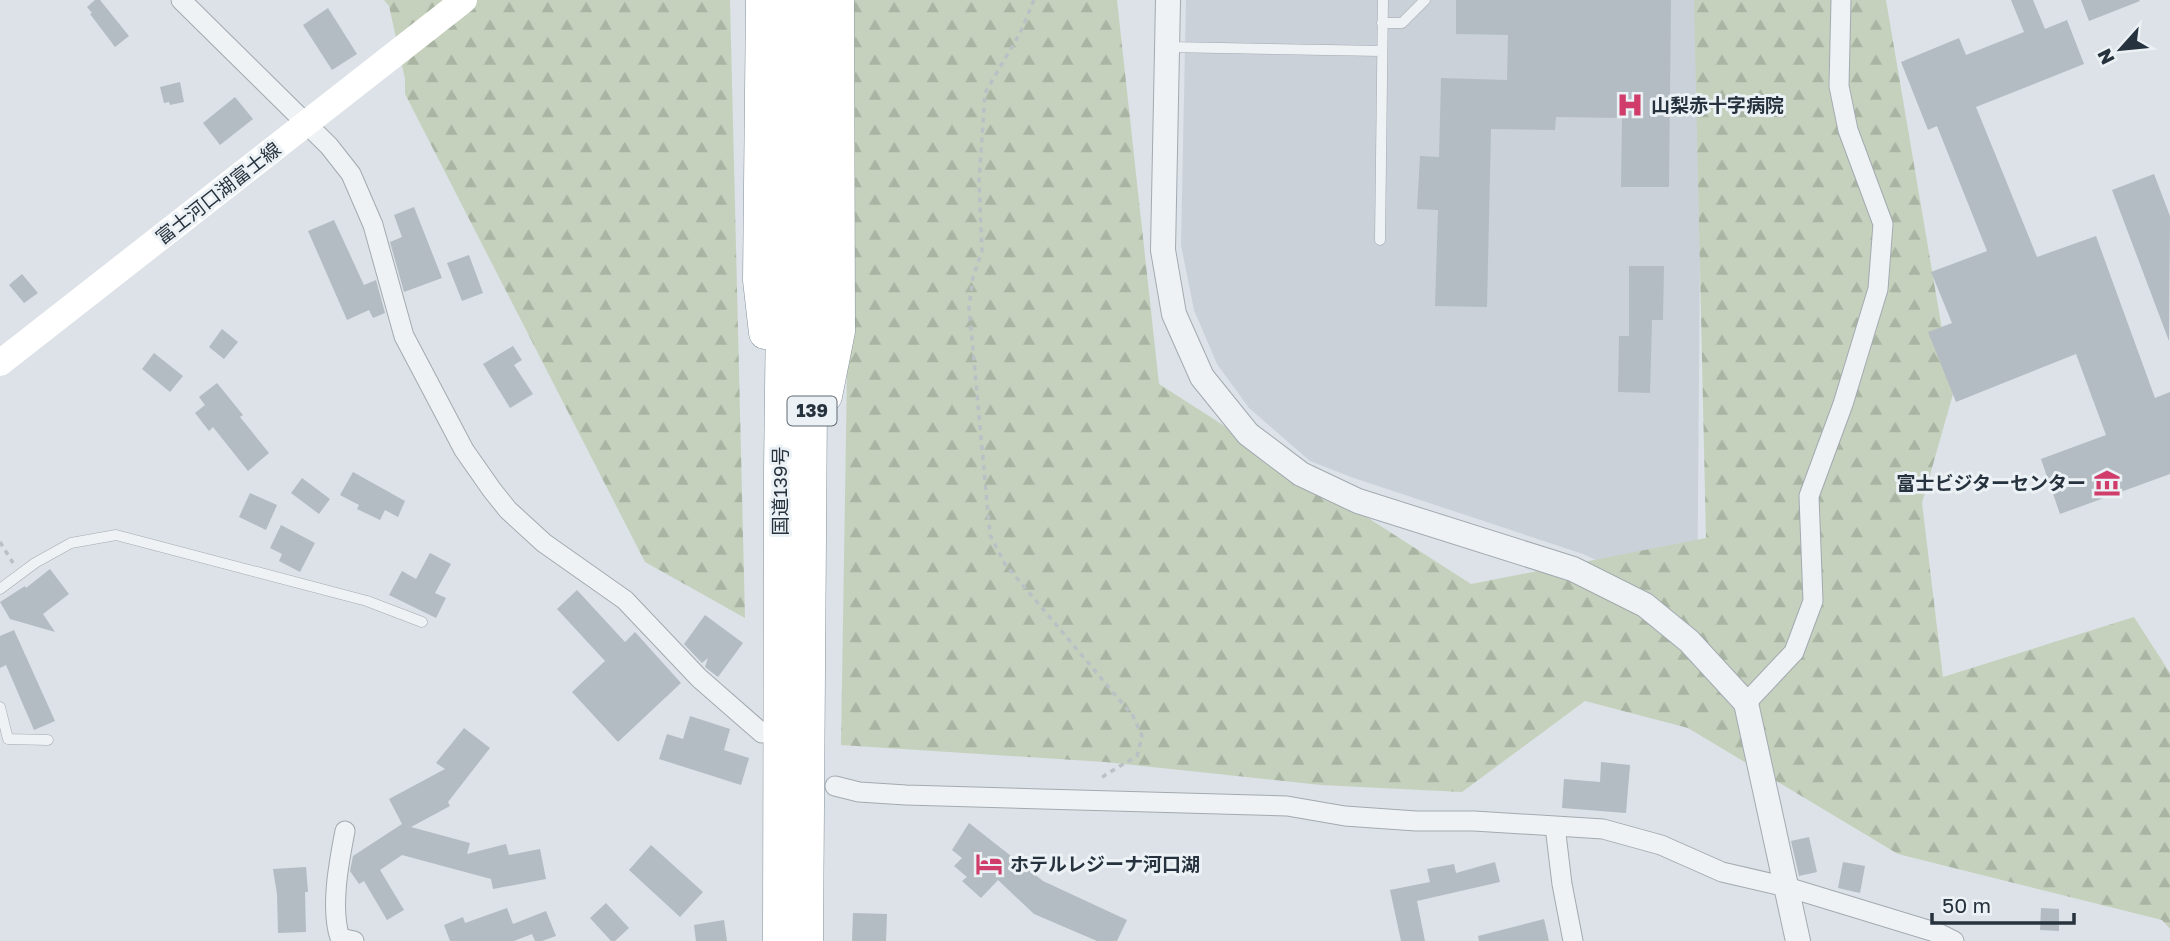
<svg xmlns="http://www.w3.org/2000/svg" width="2170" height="941" font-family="'Golos Text','Noto Sans JP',sans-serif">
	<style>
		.built { fill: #cad1d9 }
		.forest { fill: url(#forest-firs) }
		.building { fill: #b3bcc3 }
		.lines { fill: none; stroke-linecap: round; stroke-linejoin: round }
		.service-casing { stroke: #a2aab1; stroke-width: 11 }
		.minor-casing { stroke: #a2aab1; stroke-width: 21 }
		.tertiary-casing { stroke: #a2aab1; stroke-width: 26 }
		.trunk-casing { stroke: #83929d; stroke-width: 33 }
		.path { stroke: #bbc0c5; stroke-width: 3.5; stroke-dasharray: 5 5; stroke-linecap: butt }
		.service { stroke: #eff2f5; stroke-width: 10 }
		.minor { stroke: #eff2f5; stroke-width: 19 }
		.tertiary { stroke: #eff2f5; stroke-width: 24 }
		.secondary { stroke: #fff; stroke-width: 26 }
		.trunk { stroke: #fff; stroke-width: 32 }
		.labels { text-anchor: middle; stroke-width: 6; stroke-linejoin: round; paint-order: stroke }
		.shield { fill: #ebf1f4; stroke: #616b74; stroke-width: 2 }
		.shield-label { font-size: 18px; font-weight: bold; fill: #26323d }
		.poi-label { font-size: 19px; font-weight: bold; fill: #26323d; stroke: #ebf1f4; text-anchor: start }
		.street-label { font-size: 19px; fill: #26323d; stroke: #ebf1f4 }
	</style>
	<defs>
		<pattern id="forest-firs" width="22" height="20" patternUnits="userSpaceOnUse" patternTransform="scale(1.75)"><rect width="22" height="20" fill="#c5d1bd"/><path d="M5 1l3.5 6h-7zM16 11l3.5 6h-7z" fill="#a9b4a3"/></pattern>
	</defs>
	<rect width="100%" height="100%" fill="#dce2e7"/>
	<path class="built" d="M1186,0H1702L1697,624L1650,585L1583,554L1351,477L1310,461L1249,408L1217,364L1194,310L1181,245Z"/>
	<path class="forest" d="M384,0H730L745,618L645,562L405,94V79L389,6Z
		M853,0H1117L1159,384L1471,584L1706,538L1694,0H1886L1953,394L1922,503L1943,677L2134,617L2170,673V929L2162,920L1898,854L1688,728L1585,701L1462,792L1321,785L1105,762L841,745Z"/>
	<path class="building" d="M95,0H100L129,36L115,47L90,14L92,13L87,7Z
		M1456,0H1671L1669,187H1621L1622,118L1556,117L1555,130L1491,129L1487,307L1435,306L1438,210L1417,209L1420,156L1439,157L1441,78L1507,80L1508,35L1456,34Z
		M2011,0H2033L2045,29L2067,20L2084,64L1976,107L2037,257L2096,236L2155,398L2170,392V474L2060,514L2041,459L2106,435L2076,354L1956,402L1928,332L1952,323L1931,272L1987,251L1937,126L1928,130L1901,62L1959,38L1966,55L2024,32Z
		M2081,0H2139L2140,1L2089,21Z
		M328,8L357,54L332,70L303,25Z
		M180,82L184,102L170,105L169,102L164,103L160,87Z
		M235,97L253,119L220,145L203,123Z
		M2154,174L2170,216L2169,341L2112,190Z
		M414,207L442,278L404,292L390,242L402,237L394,215Z
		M334,220L364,285L376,280L385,313L373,318L369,310L347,320L308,231Z
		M469,255L483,293L462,301L447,263Z
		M1629,266H1664L1663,320H1652L1650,393L1618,392L1619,336H1629Z
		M22,274L38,293L24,303L9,285Z
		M222,329L238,342L224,359L209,347Z
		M513,346L522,360L514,365L533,394L510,408L483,364Z
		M154,353L183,376L170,392L142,369Z
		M217,383L243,415L240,417L269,453L248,471L213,427L209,431L195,413L205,405L199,397Z
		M353,472L405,501L398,517L385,510L380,520L357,509L359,505L340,495Z
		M302,478L330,499L319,514L291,493Z
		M250,493L277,505L266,530L239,517Z
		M281,525L315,543L300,572L279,561L282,554L270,548Z
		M430,553L451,564L435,593L446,598L436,618L389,595L402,571L416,579Z
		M50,569L69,594L43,614L55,632L10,619L0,602L25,586L26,588Z
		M577,590L625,642L635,632L681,683L618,742L572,692L605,661L557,609Z
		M705,615L743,643L718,677L705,667L708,658L702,663L684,644Z
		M14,630L55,721L34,730L6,665L0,668V636Z
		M690,716L730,729L724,750L749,758L741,785L659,759L667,734L683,739Z
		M464,728L490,748L448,802L450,806L411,827L470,843L467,854L506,844L509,855L540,849L546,879L493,889L491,879L402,855L380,870L404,910L387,920L364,881L359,884L350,871L353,856L402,824L389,799L445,769L436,763Z
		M1601,762L1630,765L1626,813L1562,808L1564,779L1600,782Z
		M969,823L1043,881L1127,920L1117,941H1097L1034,914L998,880L981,898L962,881L967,877L954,866L962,858L952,850Z
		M1809,837L1817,872L1799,876L1791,841Z
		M651,845L703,892L680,917L629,870Z
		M1495,862L1500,882L1417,901L1425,941H1401L1390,890L1430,882L1427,869L1454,864L1456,873Z
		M1843,862L1865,866L1860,893L1838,888Z
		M306,867L308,892H305L306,932L278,933L277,894L273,869Z
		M606,903L629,928L615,941H611L590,918Z
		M507,908L513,924L546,911L556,936L542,941H535L532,934L514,941H450L444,925L463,917L465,923Z
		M2041,908L2059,909V931L2040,930Z
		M853,913L887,914L886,941H852Z
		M1544,919L1549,941H1479L1478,936Z
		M724,920L727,941H696L694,925Z"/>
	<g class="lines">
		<g class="service-casing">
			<path id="service" d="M1382,23H1402L1425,0
				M1169,47L1382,51
				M1380,240L1383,0
				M0,589L35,563L71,543L116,535L367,601L422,622
				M0,707L8,739L48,740"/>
		</g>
		<g class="minor-casing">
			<path id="minor" d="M181,0L329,146L351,174L373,225L404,336L464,450L492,490L508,510L544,543L625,600L699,678L762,733
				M1746,703L1794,652L1813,601L1809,496L1843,404L1878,289L1883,224L1848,130L1839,86L1841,0
				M835,786L859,792L906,795L1287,806L1345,816L1416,821H1474L1603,829L1661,845L1722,872L1787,887L1938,933L1954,941
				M1555,826L1562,884L1573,941
				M345,831C339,862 330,908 340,938L354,941"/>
		</g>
		<g class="tertiary-casing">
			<path id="tertiary" d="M1168,0L1163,250L1174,314L1202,377L1248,434L1301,474L1358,501L1573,569L1645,605L1689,641L1746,703L1798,941"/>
		</g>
		<g class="trunk-casing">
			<path id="trunk" d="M762,0L759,280L765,333
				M826,396L839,331L838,0
				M779,941L780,470L786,0
				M807,941L814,0"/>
		</g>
		<path class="path" d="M1034,0L1020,33L985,93L979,181L982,251L973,277L969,307L990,535L1005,564L1133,716L1142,736L1137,756L1105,775L1099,781
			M0,542L13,563"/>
		<use href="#service" class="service"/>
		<use href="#minor" class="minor"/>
		<use href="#tertiary" class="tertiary"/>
		<path class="secondary" d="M0,363L464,0"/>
		<use href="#trunk" class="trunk"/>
	</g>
	<defs>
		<g id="hospital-bare" transform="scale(2.1)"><path d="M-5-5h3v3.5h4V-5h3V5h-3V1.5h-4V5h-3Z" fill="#d03d6b" stroke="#ebf1f4" stroke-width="2.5" paint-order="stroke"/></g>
		<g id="museum-bare" transform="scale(2.1)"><path d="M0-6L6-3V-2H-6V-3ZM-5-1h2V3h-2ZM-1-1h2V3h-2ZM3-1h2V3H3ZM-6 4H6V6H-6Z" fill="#d03d6b" stroke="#ebf1f4" stroke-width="2.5" paint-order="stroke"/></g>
		<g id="hotel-bare" transform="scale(2.1)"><path d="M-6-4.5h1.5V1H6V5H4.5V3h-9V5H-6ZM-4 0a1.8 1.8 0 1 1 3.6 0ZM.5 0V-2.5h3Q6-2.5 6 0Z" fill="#d03d6b" stroke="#ebf1f4" stroke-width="2.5" paint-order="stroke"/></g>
	</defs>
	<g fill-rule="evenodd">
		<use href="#hospital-bare" x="1630" y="105"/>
		<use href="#museum-bare" x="2107" y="483"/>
		<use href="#hotel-bare" x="989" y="864"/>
	</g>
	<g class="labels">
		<rect class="shield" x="787.5" y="396.5" width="49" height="29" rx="5"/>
		<g class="shield-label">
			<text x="812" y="417">139</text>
		</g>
		<g class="poi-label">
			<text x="1651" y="112">山梨赤十字病院</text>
			<text x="2086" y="490" text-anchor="end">富士ビジターセンター</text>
			<text x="1010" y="871">ホテルレジーナ河口湖</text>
		</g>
		<g class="street-label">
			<text transform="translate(218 193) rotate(-38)" y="7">富士河口湖富士線</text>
			<text transform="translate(780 491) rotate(-90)" y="7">国道139号</text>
		</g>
	</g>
	<g transform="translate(2121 49) rotate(243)" stroke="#ebf1f4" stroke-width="5" paint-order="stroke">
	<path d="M0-5L12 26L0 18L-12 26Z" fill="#26323d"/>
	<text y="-10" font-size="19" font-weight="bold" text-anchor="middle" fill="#26323d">N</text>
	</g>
	<path d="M1932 913v10h142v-10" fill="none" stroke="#26323d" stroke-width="3.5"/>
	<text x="1942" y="913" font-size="21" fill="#26323d" stroke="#ebf1f4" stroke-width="5" paint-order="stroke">50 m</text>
</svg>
